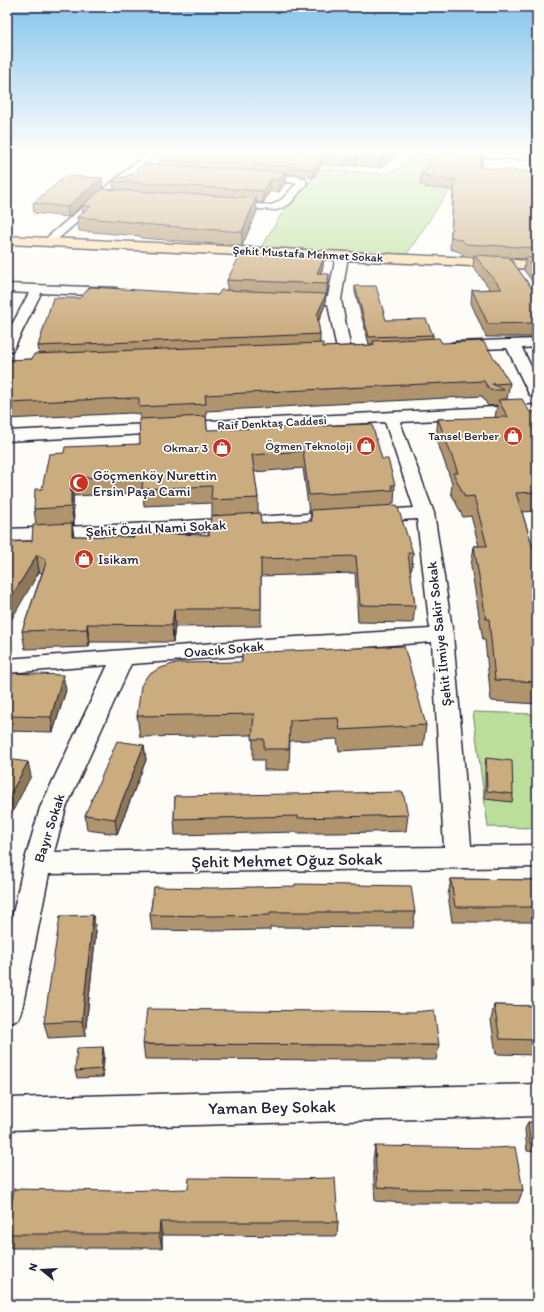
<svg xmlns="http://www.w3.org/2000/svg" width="544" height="1312" font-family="Itim,sans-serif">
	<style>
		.green { fill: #bbdf9a; stroke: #6e806a }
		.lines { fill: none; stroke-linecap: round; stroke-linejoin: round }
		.minor-casing { stroke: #22223b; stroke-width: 3 }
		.major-casing { stroke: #22223b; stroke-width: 3 }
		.minor { fill: #fdfcf7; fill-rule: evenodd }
		.major { fill: #fbddab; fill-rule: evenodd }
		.wall { fill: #af946d; stroke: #22223b; fill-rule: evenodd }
		.shaded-wall { fill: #8e7859; stroke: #22223b }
		.building { fill: #cbac7f; stroke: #22223b }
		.labels { text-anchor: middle; stroke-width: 3.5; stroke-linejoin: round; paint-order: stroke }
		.far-street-label { font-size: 12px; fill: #22223b; stroke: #fdfcf7 }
		.far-poi-label { font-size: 12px; fill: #22223b; stroke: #fdfcf7; text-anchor: end }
		.poi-label { font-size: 14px; fill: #22223b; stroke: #fdfcf7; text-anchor: start }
		.street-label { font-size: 14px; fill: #22223b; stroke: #fdfcf7 }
		.near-street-label { font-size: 17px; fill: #22223b; stroke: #fdfcf7 }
	</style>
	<rect width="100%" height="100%" fill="#fdfcf7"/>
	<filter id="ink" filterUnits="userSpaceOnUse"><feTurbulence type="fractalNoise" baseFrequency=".025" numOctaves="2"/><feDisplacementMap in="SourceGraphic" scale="8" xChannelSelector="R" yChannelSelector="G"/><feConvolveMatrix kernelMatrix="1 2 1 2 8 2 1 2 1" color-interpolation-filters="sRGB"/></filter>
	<g filter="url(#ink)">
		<path class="green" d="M413,154L448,156L451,187L407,254L261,247L284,210L321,169L381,174L397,170Z
			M473,712L537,714V828L488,827Z"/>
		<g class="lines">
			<g class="minor-casing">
				<path id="minor" d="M149,151H160L52,244H44L42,242L44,240Z
					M415,151H473L537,154V160L420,154Z
					M254,174L296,176L305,179L307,183L290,204L277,210L223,207L222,205L227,202L272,205L282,199L297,183L250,179L249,177Z
					M342,252L348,256L341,300L351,350L349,353H339L337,350L328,304L296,303L291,302L289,299L291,296L296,295L328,296L336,256Z
					M7,284L116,288L122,292L116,296L41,293L14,348L12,351L7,352V334L29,293L7,292Z
					M537,339V347L522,348L537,379V399L532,397L529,394L507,348L456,350L451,349L449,346L451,343L456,342Z
					M537,405V415L400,422L434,513L453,635L471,846L537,845V867L49,874L22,1009L18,1019L7,1023V941L24,863L40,808L108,665L7,673V659L279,638L430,629L417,519L114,537L7,541V529L114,525L414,508L385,422L7,441V431ZM432,642L444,847L54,852L66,808L131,664Z
					M537,1084V1116L7,1130V1098Z"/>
			</g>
			<g class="major-casing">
				<path id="major" d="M7,236L537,261V269L7,244Z"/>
			</g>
			<use href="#minor" class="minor"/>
			<use href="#major" class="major"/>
		</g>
		<path class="wall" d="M402,151L380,168L357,165L354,166L346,165L343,167L322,164L313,178L296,174H285V183L279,192L270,191L263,203L256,202L257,211L242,246L141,238V236L79,231L77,217L83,213L82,206L68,217L34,213L33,203L102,178L103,188L97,193L114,189L113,181L159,165V160Z
			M484,151L483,160L481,168L532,172L537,154V288L524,270L525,259L510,258L533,290L537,291V337H486L471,303L472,290L490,289L473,267L474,257L464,256L460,252L450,249L453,190L425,187L426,185H420L421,174Z
			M323,267L321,273L329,284L327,294H326L325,305L318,323L320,334V343L323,347L372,345L373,344H369L355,292V286L386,320L433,335V339L510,383L507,399H502V400L530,412H537V511L522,512L533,548H537V704L491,701L485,640H483L471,566L474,546H479L471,516L463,517L451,493L452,483L436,438L438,419L495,418L497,405L488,406L482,396L206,411L207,430L382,459L395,485L394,503H392L391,506L413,553L412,569L410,570L415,606L413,623L358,622L355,573L261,576V626L175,627L173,642H90L89,647L25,649L22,631L42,573L39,572L32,541L36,525L34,509L42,489L64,453L140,444V414L132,413L7,419V360L32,359L39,354L38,346L218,295L227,290V280ZM303,468L309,512H311L310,521L261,523L258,513V498L254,472ZM143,493L144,506L212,503V516L209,535L134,537L74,536L72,525H74L73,496Z
			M242,653L426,725L423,746L339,751L337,739L290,741L289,770H264V760H253V735L140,737L137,716L242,662Z
			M7,676L66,690L53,732L7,731Z
			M144,745L146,760L117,834L87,830L85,815Z
			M486,758L513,794L512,802L485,799V766Z
			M175,796L408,815L406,831L338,833H297V832L175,835L174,819Z
			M451,879L537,880V922H452L448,895Z
			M154,887L415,912L413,928L270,927V930L215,931L152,930L150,915Z
			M93,915L96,931L85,1036L48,1038L44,1023Z
			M494,1005L537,1006V1055L496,1054L491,1020Z
			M143,1044L439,1045L436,1060H374L145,1059Z
			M103,1047L104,1054L103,1077L77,1078L75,1071Z
			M528,1122L537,1123V1152L527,1151L525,1129Z
			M375,1146L523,1190L518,1203H407L375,1201L373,1160Z
			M14,1189L338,1222L337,1236L162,1235V1248H11L7,1238V1227Z"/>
		<path class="shaded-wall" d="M393,151H402L380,168V160Z
			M484,151L483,160L478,178L479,167Z
			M323,157L322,164L313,178V170Z
			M357,157V165L354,166V159Z
			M347,158L346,165L343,167V160Z
			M285,172V183L279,192V180Z
			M102,178L103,188L68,217L67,207Z
			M270,180V191L263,203V191Z
			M256,198L257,211L242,246V232Z
			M324,258L323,267L317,283V273Z
			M329,274V284L327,294V284Z
			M8,282L10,296L7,301V284Z
			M326,294L325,305L316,327L317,315Z
			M71,478L73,496L74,525L71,507Z
			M72,523L74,540L72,536Z
			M37,555L39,572L7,627V604Z
			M174,609L175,627L173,642L172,625Z
			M87,624L90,642L89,647L87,629Z
			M63,675L66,690L53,732L51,717Z
			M144,745L146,760L117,834L115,819Z
			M28,762L31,776L7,822V800Z
			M93,915L96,931L85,1036L82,1021Z
			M103,1047L104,1054L103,1077L101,1069Z
			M160,1222L162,1235V1248L159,1234Z"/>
		<path class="building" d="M179,151H393L380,160L357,157L354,159L347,158L343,160L323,157L313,170L296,167L159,160Z
			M443,151H484L479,167L532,172L537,154V248L465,244L462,240L451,237L455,180L426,176L428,175L421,174Z
			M143,164L285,172L279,180H270L263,191L113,181L117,177L123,178L130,175Z
			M66,176L102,178L67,207L33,203Z
			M102,189L256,198L242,232L140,224L141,223L77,217L91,206H82Z
			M242,252L324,258L317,273L329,274L327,284L227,280Z
			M474,255L509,257L533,290L537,291V295H534L537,300V323L488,324L472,290L502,289Z
			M525,258H537V272Z
			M355,286H376L386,320L426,319L433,335L369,337Z
			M90,287L218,295L221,290L326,294L317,315L320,334L38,346L53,298H80Z
			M439,338L442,343L483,341L510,383L492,384L504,390H490L484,381L205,395L206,404L139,407V398H131L7,403V360L32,359L34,354L323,343V347L374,345L373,341Z
			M522,399L530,412H537V492L516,493L533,548H537V682L495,680L489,619H486L474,546H487L474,496L465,497L453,473H458L438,419L508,417L498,400Z
			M206,416L207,430L372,424L382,459H388L395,485H391L393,490L309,495L303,451L252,455L258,498L211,500L212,486L142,489L143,476L71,478V507L34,509L35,489H42L49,454L64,453L65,447L140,444L139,419Z
			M397,505L413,553H408L415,606L360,605L356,556L261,559V609H174L172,625L87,624V629L22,631L47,560L37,555L7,604V542L32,541L33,525L72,523V536L134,537L135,533L209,535L211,516L260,513L261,523L312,521L311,510Z
			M404,646L426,725L340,730L338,718L290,720L289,749H264V739H252L254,714L137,716L141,686L147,676L158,669L176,663L242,662V653Z
			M8,673L63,675L51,717L7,716V676Z
			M117,741L144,745L115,819L85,815Z
			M486,758L512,761L513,794L487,791Z
			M7,759L28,762L7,800Z
			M403,792L408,815L339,817L298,818V816L174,819L175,796Z
			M451,879L537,880V907H455Z
			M295,884L411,886L415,912H270V915L214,916L150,915L154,887L215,888L295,886Z
			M93,915L82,1021L44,1023L60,916Z
			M494,1005L537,1006V1040L500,1039Z
			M147,1009L414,1012L434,1010L439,1045H376L143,1044Z
			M103,1047L101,1069L75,1071L77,1048Z
			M528,1122L537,1123V1144H530Z
			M375,1146L493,1148L515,1147L523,1190L410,1189L377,1187Z
			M189,1178L290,1179L335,1178L338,1222H160L159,1234H7V1227L14,1189L117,1191L188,1189Z"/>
	</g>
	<linearGradient id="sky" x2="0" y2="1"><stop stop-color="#86c5ed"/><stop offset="0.45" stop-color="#fefefb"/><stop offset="1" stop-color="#fefefb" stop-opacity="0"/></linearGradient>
	<rect width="544" height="335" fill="url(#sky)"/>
	<defs>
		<g id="shop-disc" transform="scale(1)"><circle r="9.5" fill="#c8321e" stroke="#fdfcf7"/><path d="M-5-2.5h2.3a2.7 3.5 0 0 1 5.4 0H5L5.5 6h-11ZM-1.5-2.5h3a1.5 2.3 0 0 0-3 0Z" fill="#fff"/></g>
		<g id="mosque-disc" transform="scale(1)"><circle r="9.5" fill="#c8321e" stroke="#fdfcf7"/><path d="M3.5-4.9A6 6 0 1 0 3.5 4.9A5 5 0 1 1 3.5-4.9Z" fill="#fff"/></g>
	</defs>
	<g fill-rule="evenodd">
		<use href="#shop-disc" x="513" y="436"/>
		<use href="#shop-disc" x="366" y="446"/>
		<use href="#shop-disc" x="222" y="448"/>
		<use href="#mosque-disc" x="79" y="483"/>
		<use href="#shop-disc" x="84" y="559"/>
	</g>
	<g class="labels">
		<g class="far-street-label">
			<text transform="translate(308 254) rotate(3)" y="4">Şehit Mustafa Mehmet Sokak</text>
			<text transform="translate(272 423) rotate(-3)" y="4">Raif Denktaş Caddesi</text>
		</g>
		<g class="far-poi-label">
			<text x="499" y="440">Tansel Berber</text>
			<text x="352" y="450">Öğmen Teknoloji</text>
			<text x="208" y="452">Okmar 3</text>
		</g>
		<g class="poi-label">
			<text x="93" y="480">Göçmenköy Nurettin<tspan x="93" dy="16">Ersin Paşa Cami</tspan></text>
			<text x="98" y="564">Isikam</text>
		</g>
		<g class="street-label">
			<text transform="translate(156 528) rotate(-3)" y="5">Şehit Özdıl Nami Sokak</text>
			<text transform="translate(439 634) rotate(-96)" y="5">Şehit İlmiye Sakir Sokak</text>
			<text transform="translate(224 649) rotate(-5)" y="5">Ovacık Sokak</text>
			<text transform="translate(49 828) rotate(-72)" y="5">Bayır Sokak</text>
		</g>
		<g class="near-street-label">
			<text transform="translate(287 860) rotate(-1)" y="6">Şehit Mehmet Oğuz Sokak</text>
			<text transform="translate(272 1107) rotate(-1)" y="6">Yaman Bey Sokak</text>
		</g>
	</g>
	<rect width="544" height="1312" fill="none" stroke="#fdfcf7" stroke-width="24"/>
	<rect x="12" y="12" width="520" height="1288" fill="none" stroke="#22223b" stroke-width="1.5" filter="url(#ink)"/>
	<g transform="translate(42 1270) rotate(288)" stroke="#fdfcf7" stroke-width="3" paint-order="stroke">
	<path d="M0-3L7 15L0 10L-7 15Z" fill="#22223b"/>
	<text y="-6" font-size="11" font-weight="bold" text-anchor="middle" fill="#22223b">N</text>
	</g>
</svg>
